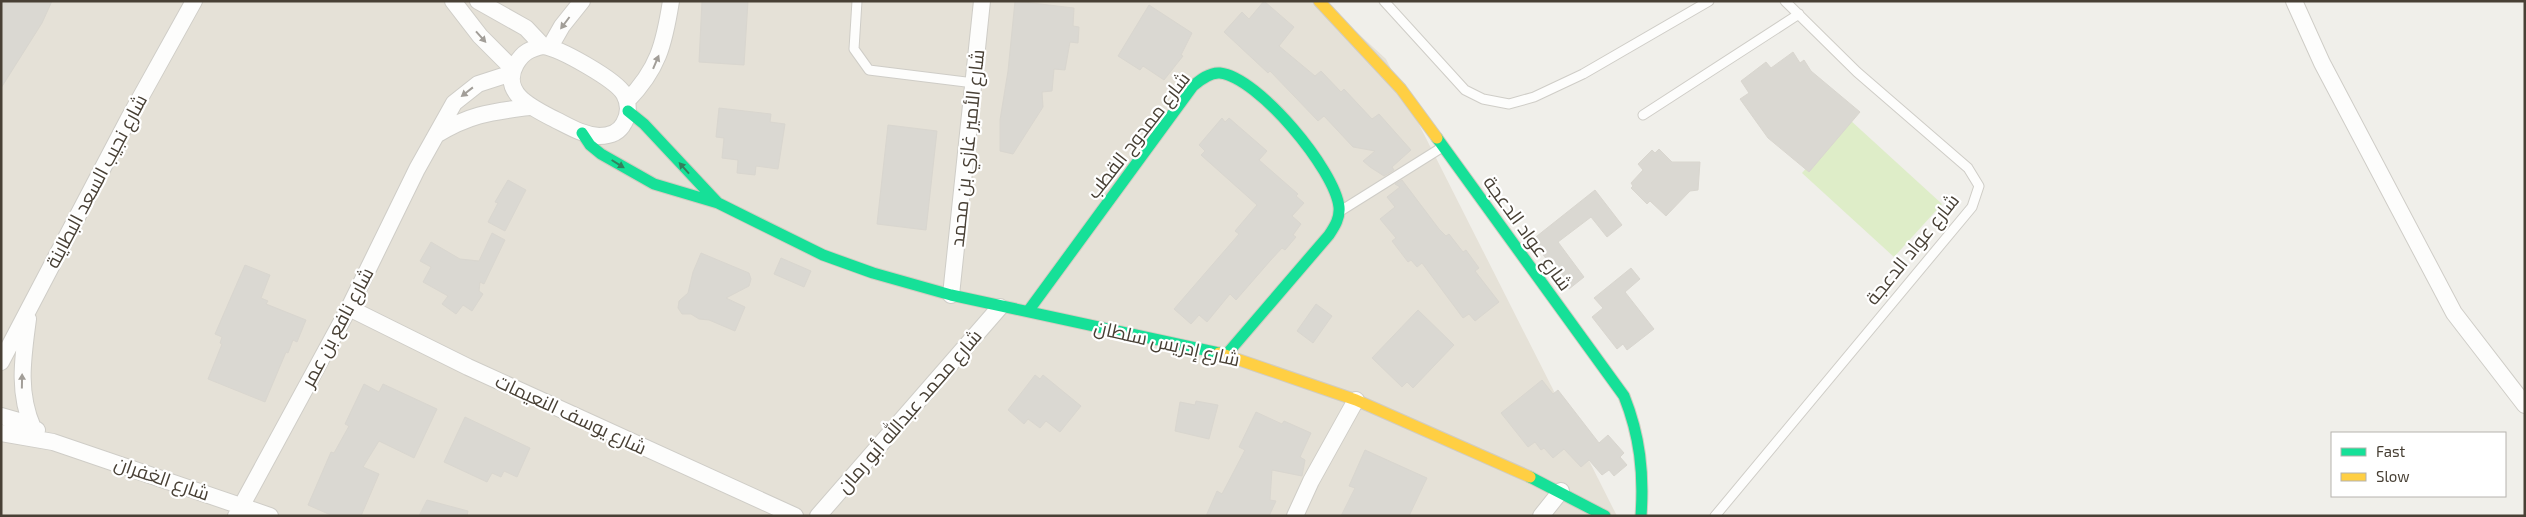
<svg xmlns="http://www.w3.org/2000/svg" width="2526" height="517" font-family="'Exo 2',Cairo,sans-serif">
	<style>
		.residential { fill: #e5e1d7 }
		.green { fill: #deedc8 }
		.building { fill: #dad8d2; stroke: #d9d6cf }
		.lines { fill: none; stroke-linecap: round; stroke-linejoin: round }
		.lane-casing { stroke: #cfcdc7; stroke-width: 11 }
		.street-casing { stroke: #cfcdc7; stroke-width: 18 }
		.fast-casing { stroke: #d1ccc0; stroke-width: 13 }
		.slow-casing { stroke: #d1ccc0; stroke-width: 13 }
		.lane { stroke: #fdfdfc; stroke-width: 9 }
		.street { stroke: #fdfdfc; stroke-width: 16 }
		.fast { stroke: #16e098; stroke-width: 11 }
		.slow { stroke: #ffcf43; stroke-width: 11 }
		.oneway { fill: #a29e98 }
		.oneway2 { fill: #34805d }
		.labels { text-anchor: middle; stroke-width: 4.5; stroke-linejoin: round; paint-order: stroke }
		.street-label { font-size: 19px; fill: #484035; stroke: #fff }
	</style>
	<rect width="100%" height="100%" fill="#f0efea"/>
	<path class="residential" d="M1,1H1323L1386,59L1617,516H1Z"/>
	<path class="green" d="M1850,120L1942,204L1894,257L1802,173Z"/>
	<path class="building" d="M1,1H52L42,23L1,88Z
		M702,1H748L744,65L699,62Z
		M1015,1L1074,8L1073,26L1079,27L1078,43L1070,42L1065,70L1054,69L1052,91L1042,92L1043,107L1013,154L1000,151V120L1008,71Z
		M1264,1L1294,27L1279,46L1315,76L1321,71L1341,92L1344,89L1372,119L1379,114L1411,150L1392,167L1394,170L1384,176L1370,167L1363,161L1375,151L1353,147L1324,116L1318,121L1270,71L1268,73L1224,32L1242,12L1249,19Z
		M1149,5L1192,33L1181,55L1183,56L1164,80L1143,66L1140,70L1118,56Z
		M1793,52L1800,63L1804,60L1811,71L1860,112L1809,172L1768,138L1740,99L1749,93L1741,81L1766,62L1771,68Z
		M719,108L771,114L770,122L785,124L778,169L756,166L755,175L737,173L738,160L722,158L724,138L716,137Z
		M1222,118L1225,122L1229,118L1267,151L1259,160L1298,194L1296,196L1304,203L1292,216L1301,224L1293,235L1296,237L1285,250L1282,248L1270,261L1236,300L1230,294L1207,322L1199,315L1191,324L1174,309L1239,234L1235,231L1257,205L1201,155L1205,151L1199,145Z
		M888,125L937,131L926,230L877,224Z
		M1659,149L1672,162H1700L1698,190L1690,191L1666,216L1650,201L1647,204L1631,188L1633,186L1631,183L1643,170L1638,164L1652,150L1655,153Z
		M508,180L526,190L505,231L488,222L498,203L495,202Z
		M1402,180L1439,229L1446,236L1449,234L1463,252L1466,250L1479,268L1475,271L1499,302L1475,321L1469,314L1463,318L1422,263L1417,267L1411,260L1408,262L1392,241L1396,238L1380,219L1395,207L1387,197L1400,187L1395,184Z
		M1595,190L1622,225L1607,237L1591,217L1558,242L1584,277L1569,289L1532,240Z
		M492,233L505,240L484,284L480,282L479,291L483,294L472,311L463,305L456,314L442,304L448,296L423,282L431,267L420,261L431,242L460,259L479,261Z
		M701,253L749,273L751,279L749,286L726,298L745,307L735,331L709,320L699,319L691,314H682L678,308L679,301L688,293L693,272Z
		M781,258L811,271L804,287L774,274Z
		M245,265L270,275L261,298L268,301L266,304L306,320L297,342L293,340L288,353L286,352L265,402L208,379L222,344L220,343L222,337L215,334Z
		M1631,268L1640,279L1625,292L1654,329L1627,350L1623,344L1617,349L1592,317L1603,308L1594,298Z
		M1316,304L1332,316L1313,343L1297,331Z
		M1418,310L1454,345L1413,388L1407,382L1402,387L1372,358Z
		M1035,375L1040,379L1043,375L1081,406L1060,432L1046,421L1040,428L1028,419L1024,424L1008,410Z
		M1542,380L1553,394L1558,390L1599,443L1608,435L1624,453L1620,457L1627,465L1614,476L1609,470L1602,475L1589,460L1581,467L1564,449L1553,458L1544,448L1541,450L1535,442L1528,447L1501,413Z
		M364,384L379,392L383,384L437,409L414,458L379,441L363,467L379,474L361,516H333L308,505L331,452L334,453L349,426L345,424Z
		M1196,401L1218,405L1209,439L1175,431L1180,402L1195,405Z
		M1256,412L1282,424L1284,421L1311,433L1300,457L1305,460L1302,476L1272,470L1270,500L1276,501L1269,516H1206L1217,491L1222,494L1245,450L1239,447Z
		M465,417L530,448L517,477L504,471L501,477L492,473L487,482L444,462Z
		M1365,450L1427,478L1409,516H1341L1355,488L1349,486Z
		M427,500L468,511L467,516H419Z"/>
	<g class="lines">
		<g class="lane-casing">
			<path id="lane" d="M857,1L854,49L869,70L974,83
				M1384,1L1465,90L1483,99L1509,104L1534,97L1583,74L1709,1
				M1643,115L1799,14
				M1342,210L1441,148
				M1715,516L1972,207L1979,186L1968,168L1857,72L1785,1"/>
		</g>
		<g class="street-casing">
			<path id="street" d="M453,1L480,36L513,69
				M478,1L526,28L543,46
				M2294,1L2322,63L2454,313L2525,405
				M543,46C560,48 616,80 624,94C629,103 629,114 624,123C619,133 609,136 599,136C583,135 570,127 556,120C535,109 499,94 516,64C523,52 530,49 543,46Z
				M550,47L562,26L582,1
				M627,101C658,69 664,45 671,1
				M436,135C470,114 491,112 529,107
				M951,295L982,1
				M349,308L468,367L795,516
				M28,319C23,357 17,392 33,428
				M1,362L129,118L194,1
				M1,416L22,422L37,430
				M1,433L53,442L270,516
				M236,516L349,308L417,169L454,103L478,84L512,73
				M818,516L1000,307
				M1295,516L1311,481L1356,400
				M1541,516L1561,491"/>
		</g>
		<g class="fast-casing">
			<path id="fast" d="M628,111L644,124L717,202
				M582,133L590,145L601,154L654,184L718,203L823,255L873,273L951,295L1219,353
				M1437,138L1624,396C1640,436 1644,473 1641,516
				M1029,310L1193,86C1200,80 1210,72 1220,73C1258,77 1335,170 1339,207C1340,218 1335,226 1329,235L1226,355
				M1530,477L1605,516"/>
		</g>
		<g class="slow-casing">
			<path id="slow" d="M1319,1L1401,89L1437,138
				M1219,353L1356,400L1530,477"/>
		</g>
		<use href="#lane" class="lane"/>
		<use href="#street" class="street"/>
		<use href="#fast" class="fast"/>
		<use href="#slow" class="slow"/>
	</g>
	<defs><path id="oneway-solid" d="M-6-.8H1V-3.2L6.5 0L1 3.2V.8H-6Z" transform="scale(1.25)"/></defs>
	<g class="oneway">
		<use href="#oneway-solid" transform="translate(565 23) rotate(127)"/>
		<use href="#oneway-solid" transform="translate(481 37) rotate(48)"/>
		<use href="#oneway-solid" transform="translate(656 62) rotate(-67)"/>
		<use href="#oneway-solid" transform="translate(467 92) rotate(142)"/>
		<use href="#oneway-solid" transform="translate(22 381) rotate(-89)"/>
	</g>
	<g class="oneway2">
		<use href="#oneway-solid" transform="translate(618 164) rotate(32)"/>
		<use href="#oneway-solid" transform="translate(684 168) rotate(-132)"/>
	</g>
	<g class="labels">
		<g class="street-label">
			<text transform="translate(1138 135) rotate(-52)" y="7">شارع ممدوح القطب</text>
			<text transform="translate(967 148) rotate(-84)" y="7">شارع الأمير غازي بن محمد</text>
			<text transform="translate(96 181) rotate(-62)" y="7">شارع نجيب السعد البطاينة</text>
			<text transform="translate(1528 233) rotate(54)" y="7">شارع عواد الدعجة</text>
			<text transform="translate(1912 249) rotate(-51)" y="7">شارع عواد الدعجة</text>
			<text transform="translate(337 327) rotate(-62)" y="7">شارع نافع بن عمر</text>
			<text transform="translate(1167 343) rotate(13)" y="7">شارع إدريس سلطان</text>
			<text transform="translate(909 411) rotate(-49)" y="7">شارع محمد عبدالله أبو رمان</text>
			<text transform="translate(571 414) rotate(25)" y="7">شارع يوسف النعيمات</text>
			<text transform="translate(162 478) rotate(19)" y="7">شارع الغفران</text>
		</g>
	</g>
	<rect width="2526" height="517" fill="none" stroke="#484035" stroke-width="5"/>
	<rect x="2331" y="432" width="175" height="65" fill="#ffffff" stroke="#b6b3ae"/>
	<rect x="2341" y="448" width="25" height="8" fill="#16e098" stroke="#b6b3ae"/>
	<text x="2376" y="457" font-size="15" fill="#484035">Fast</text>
	<rect x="2341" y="473" width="25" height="8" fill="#ffcf43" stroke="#b6b3ae"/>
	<text x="2376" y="482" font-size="15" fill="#484035">Slow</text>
</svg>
